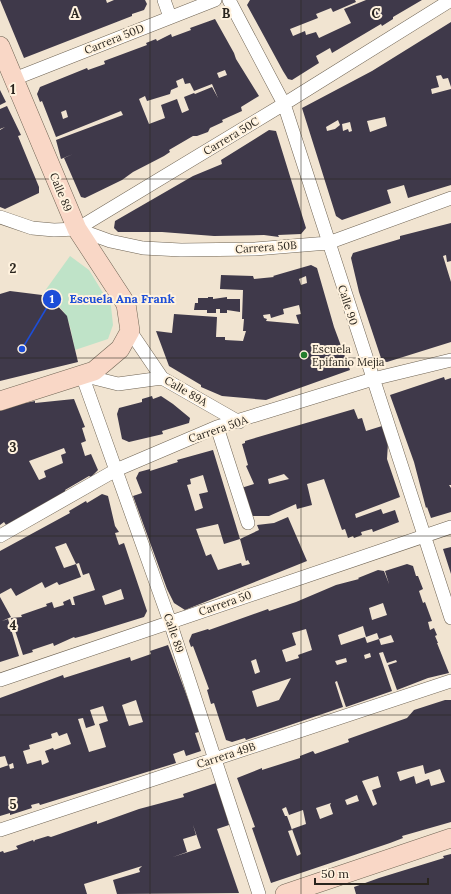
<svg xmlns="http://www.w3.org/2000/svg" width="451" height="894" font-family="Lora,serif">
	<style>
		.green { fill: #bfe3c8 }
		.building { fill: #3f394a; fill-rule: evenodd }
		.lines { fill: none; stroke-linecap: round; stroke-linejoin: round }
		.street-casing { stroke: #6f6454; stroke-width: 14 }
		.secondary-casing { stroke: #6f6454; stroke-width: 20 }
		.street { stroke: #fff; stroke-width: 13 }
		.secondary { stroke: #f9d7c6; stroke-width: 19 }
		.grid { fill: none; stroke: #2a251e; stroke-width: 1; stroke-opacity: 0.55 }
		.poi-dot { fill: #247e2d; stroke: #fff2de; stroke-width: 1.5 }
		.labels { text-anchor: middle; stroke-width: 4; stroke-linejoin: round; paint-order: stroke }
		.street-label { font-size: 11px; fill: #2a251e; stroke: #fff2de }
		.poi-label { font-size: 11px; fill: #2a251e; stroke: #fff2de; text-anchor: start }
		.grid-label { font-size: 13px; text-anchor: middle; font-weight: bold; fill: #2a251e; stroke: #fff2de; stroke-width: 4; stroke-linejoin: round; paint-order: stroke }
		.leader { fill: none; stroke: #1d4ed8; stroke-width: 1.5 }
		.callout-dot { fill: #1d4ed8; stroke: #fff2de; stroke-width: 1.5 }
		.mark-label { font-size: 12px; text-anchor: middle; font-weight: bold; fill: #fff }
		.callout-label { font-size: 12px; text-anchor: middle; font-weight: bold; fill: #1d4ed8; stroke: #fff2de; stroke-width: 4; stroke-linejoin: round; paint-order: stroke }
	</style>
	<rect width="100%" height="100%" fill="#f1e4d1"/>
	<path class="green" d="M70,256L89,270L111,306L113,325L108,339L75,350C69,322 70,309 42,295Z"/>
	<path class="building" d="M0,0H106L107,3L114,0H145L147,4L144,10L132,14V16L24,58Z
		M250,0H355L356,2L333,12L331,8L316,14L318,18L290,29L293,36L305,31L306,35L316,32L319,38L351,23L344,9L366,0H422L393,17V19L382,26L381,24L332,53L330,48L316,56L319,63L292,80L288,79L283,71L247,5Z
		M215,19L234,53L236,59L259,96L241,107L242,111L222,120L223,122L210,128L208,132L197,136H193L169,150L170,152L164,156L133,172L122,180L85,198L81,197L64,158L73,154L61,159L56,140L123,115L121,111L56,137L42,101L40,102L37,94L40,87L87,68L88,70L105,64L104,61L147,45L146,43L156,39L157,41L171,34L172,37L191,30L190,28ZM225,70L227,75L219,78L217,73ZM183,78L185,84L190,83L194,91L212,84L218,98L212,87L195,94L194,93L184,97L189,110L182,113L177,99L161,105L165,118L149,124L139,99L145,96L147,101L170,94L171,90L178,87L176,81ZM66,110L68,117L63,119L61,112Z
		M451,22V87L448,78L443,79L441,75L436,76L439,87L431,89L432,94L451,89V185L408,198L404,185L387,190L391,203L342,220L336,216L302,108L372,71ZM385,117L387,126L370,132L367,121ZM338,120L340,125L335,129L327,131L326,127ZM350,122L352,131L349,132L348,129L343,131L342,124Z
		M0,90L6,102L0,105Z
		M7,106L21,135L18,136L39,187V193L5,209L0,207V130L5,127L0,129V109Z
		M269,130L276,131L306,228L301,234L278,235L279,237L264,235L214,236L162,232H118L114,228L115,221L193,176L222,164L221,160Z
		M451,223V261L447,262L446,255L443,256L451,282V342L387,362L382,361L359,292L351,258L353,253L400,239V236Z
		M311,265L317,268L334,327L350,370L266,400L222,396L201,387V385L169,366L156,331L172,333L174,314L217,317L216,337H225V340L243,341L246,331H243L244,319H242L243,290L220,289L221,275L253,276L254,279L274,277L273,276ZM306,276L307,283L301,285L299,279ZM299,305L301,314L296,315L299,324L266,321L267,319L264,318L263,315L270,314L271,318L284,314L283,309Z
		M10,291L42,295L54,302L67,316L78,362L0,381V294Z
		M208,297H213V299L227,297V299H240V312L227,310V313H220V309H216V313H207V310H194L195,303H198V298H208Z
		M444,377L445,380L451,378V485H449L451,488V512L431,518L427,507L426,508L414,462L390,395Z
		M152,396L153,399L161,396L173,404L190,418L189,423L162,431L163,434L129,442L122,439L117,414L119,408L142,402V399Z
		M74,399L85,427L82,428L86,441L81,443L85,456L91,454L98,470L91,477L89,476L65,490L66,492L6,525L4,522L0,525V411L20,404L35,401V403ZM64,448L66,453L61,455L63,463L44,471L46,477L39,480L29,461Z
		M354,409L358,419L362,418L366,431L382,426L388,443L387,459L400,497L355,514L356,518L381,509L383,514L395,510L399,522L373,532L372,529L361,532L362,535L354,538L353,536L348,538L345,529L342,530L324,479L307,484L312,505L297,509L296,504L269,516H250L238,489L254,484L246,466L248,465L242,444L245,443V441ZM284,474L289,479L269,484L268,479Z
		M213,450L240,539L259,530L257,525L274,523L288,517L307,561L185,610L174,603L167,589L133,496L142,493L136,478L139,472L150,469V471L178,462L177,460ZM203,475L208,492L199,494L203,508L195,511L187,485L191,484L190,479ZM218,524L224,544L240,539L246,561L248,560L250,564L242,566L241,563L218,570L211,554L206,556L196,529Z
		M102,494L108,496L115,526L119,532L115,533L119,545L124,543L147,611L144,617L86,635L75,638L74,637L54,646L53,643L32,650L33,652L23,655L11,618L22,617L21,615L47,606L46,604L52,602L54,608L64,605L63,602L70,599L72,605H75L73,597L95,590L89,573L83,575L79,563L76,564L81,577L59,585L57,582L45,588L42,582L16,596L11,588L0,594V551L70,513L69,511L86,501L87,503ZM66,543L76,564L64,568L55,547ZM121,589L124,599L105,605L102,596Z
		M451,547V574L443,549Z
		M407,564L413,566L416,576H418L423,589L419,591L423,603L425,602L432,621L428,622L430,630L434,628L437,635L435,636L438,643H437L449,673L428,678L397,690L388,665L397,662L396,660L387,663L383,652L379,653L392,691L346,707L337,681L335,682L343,707L246,740L245,738L232,742L226,740L214,703L211,704L207,690L209,689L193,646L191,647L189,641L192,634L208,629L209,630L268,609L269,611L296,602L336,585L359,579L358,578L378,570L384,571L389,584L385,571ZM383,603L387,615L372,620L369,608ZM363,626L366,637L377,633L379,639L391,635L394,642L381,645L379,639L367,643L365,637L341,645L338,635ZM306,629L312,650L298,655L299,658L286,662L282,650L296,645L292,633ZM370,653L371,657L365,659L364,655ZM346,658L347,662L337,665L335,661ZM256,659L260,672L255,674L251,661ZM291,678L279,700L257,707L252,691Z
		M0,597L11,617L2,621L8,619L19,656L0,662Z
		M168,645L195,718L199,732L195,733L201,751L186,756L184,750L173,754L176,763L40,805L39,803L31,805L32,808L10,815V813L0,816V768L9,765L10,769L14,768L13,763L8,765L5,756L0,757V698L63,675L64,678L130,657L131,661L151,654L150,651ZM136,700L143,722L129,726L122,705ZM103,706L108,721L99,724L106,747L89,752L78,719L83,718L86,728L95,725L90,710ZM57,732L59,736L67,733L71,744L54,750L53,748L45,751L49,762L42,765L41,760L27,764L23,751L30,749L29,745L52,738L51,734Z
		M445,700H451V822L402,836L403,838L390,843L271,883L252,828L255,827L237,778L262,768V770L300,758V756L313,751L315,754L349,742L348,739L407,718L414,710ZM423,765L425,774L440,769L445,782L431,786L429,779L416,784L414,776L400,781L397,772ZM378,776L381,787L372,790L377,804L373,806L362,781ZM357,795L359,801L347,805L345,800ZM331,803L330,805L333,814L320,819L316,808ZM286,807L289,815L303,810L306,824L292,829L301,854L297,856L288,831L292,830L287,816H285L282,809Z
		M219,782L229,825L217,829L239,893L117,894L113,880L140,872L139,869L142,866L84,884L87,894H0V852L3,851L4,853L18,849L16,846L33,840L34,842L35,840L48,836L51,837L97,821V824L139,809L184,797L183,794ZM193,825L201,848L173,857L187,852L183,839L196,835Z
		M451,854V894H356L354,887L379,878L444,858L443,856Z"/>
	<g class="lines">
		<g class="street-casing">
			<path id="street" d="M164,0L170,17
				M229,0L284,104L451,618
				M14,79L215,0
				M0,217L32,228L54,230L77,229L284,104L451,0
				M77,229L110,241L143,248L181,250L255,249L328,243L451,198
				M130,331L162,378L239,422
				M82,375L170,622L259,894
				M82,375L118,384L162,378
				M217,427L248,523
				M0,536L116,470L217,427L373,379L451,360
				M0,680L451,527
				M0,830L451,681"/>
		</g>
		<g class="secondary-casing">
			<path id="secondary" d="M0,46L77,229L126,304L130,331L120,349L94,371L0,401
				M285,894L451,838"/>
		</g>
		<use href="#street" class="street"/>
		<use href="#secondary" class="secondary"/>
	</g>
	<path class="grid" d="M150,0V894M301,0V894M0,179H451M0,358H451M0,536H451M0,715H451"/>
	<circle class="poi-dot" cx="304" cy="355" r="4"/>
	<g class="labels">
		<g class="street-label">
			<text transform="translate(114 39) rotate(-22)" y="4">Carrera 50D</text>
			<text transform="translate(231 136) rotate(-31)" y="4">Carrera 50C</text>
			<text transform="translate(61 192) rotate(67)" y="4">Calle 89</text>
			<text transform="translate(266 247) rotate(-4)" y="4">Carrera 50B</text>
			<text transform="translate(348 305) rotate(72)" y="4">Calle 90</text>
			<text transform="translate(186 391) rotate(30)" y="4">Calle 89A</text>
			<text transform="translate(218 429) rotate(-19)" y="4">Carrera 50A</text>
			<text transform="translate(225 603) rotate(-19)" y="4">Carrera 50</text>
			<text transform="translate(174 633) rotate(71)" y="4">Calle 89</text>
			<text transform="translate(226 755) rotate(-18)" y="4">Carrera 49B</text>
		</g>
		<g class="poi-label">
			<text x="312" y="353">Escuela<tspan x="312" dy="13">Epifanio Mejia</tspan></text>
		</g>
	</g>
	<g class="grid-label">
		<text x="75" y="18">A</text>
		<text x="226" y="18">B</text>
		<text x="376" y="18">C</text>
		<text x="13" y="94">1</text>
		<text x="13" y="273">2</text>
		<text x="13" y="452">3</text>
		<text x="13" y="630">4</text>
		<text x="13" y="809">5</text>
	</g>
	<path class="leader" d="M22 349L52 299"/>
	<g class="callout-dot">
		<circle cx="22" cy="349" r="4"/>
		<circle cx="52" cy="299" r="10"/>
	</g>
	<g class="mark-label">
		<text x="52" y="303">1</text>
	</g>
	<g class="callout-label">
		<text x="122" y="303">Escuela Ana Frank</text>
	</g>
	<path d="M315 878v6h113v-6" fill="none" stroke="#2a251e" stroke-width="2"/>
	<text x="321" y="878" font-size="12" fill="#2a251e" stroke="#fff2de" stroke-width="3" paint-order="stroke">50 m</text>
</svg>
